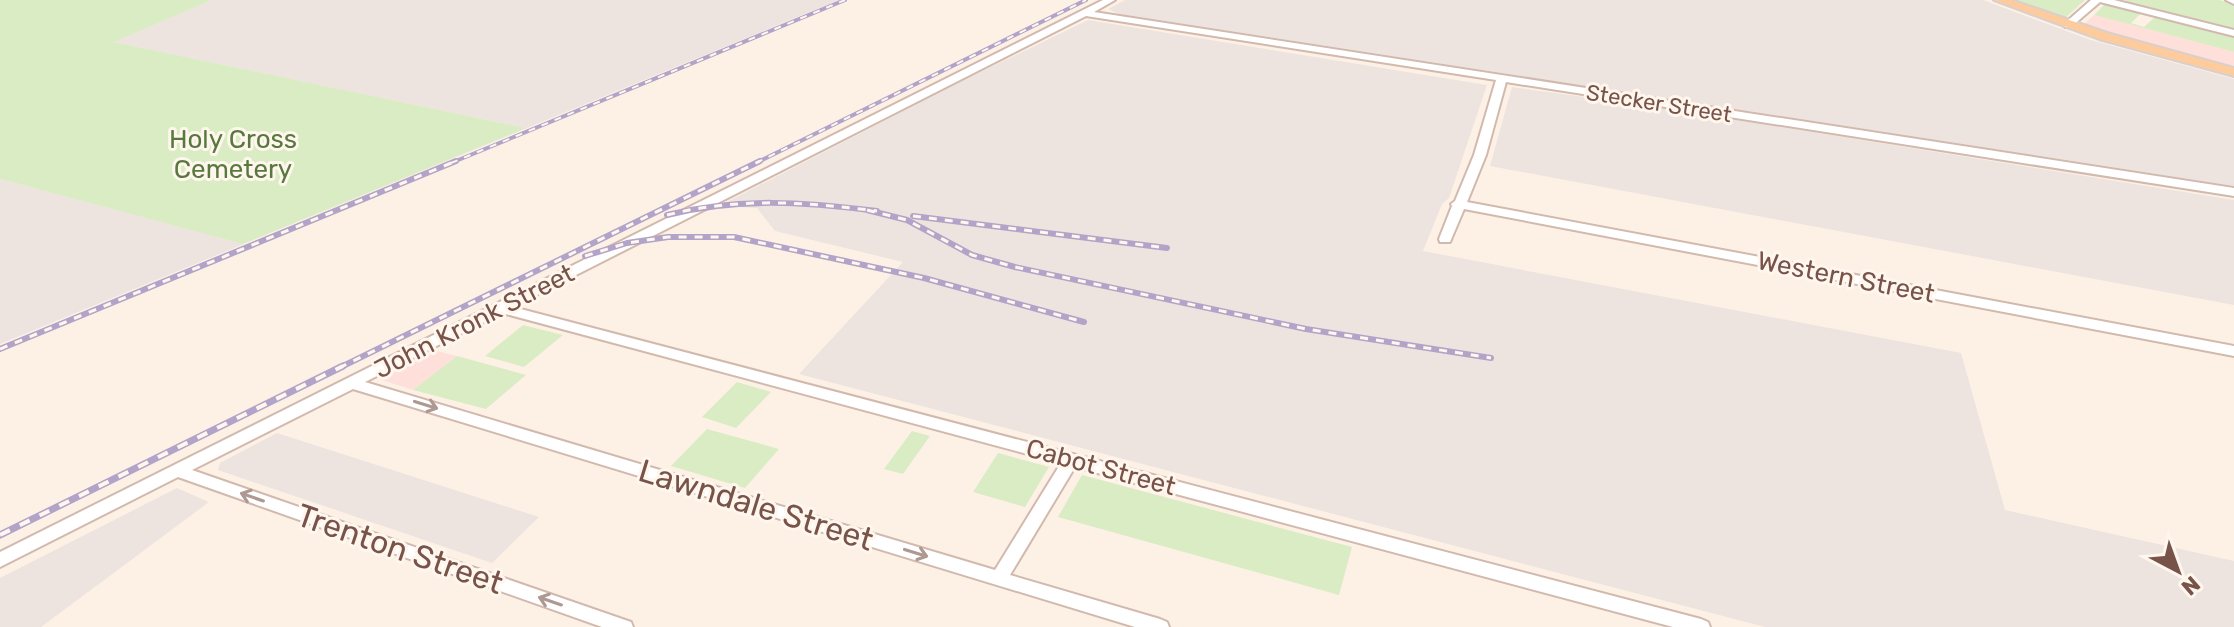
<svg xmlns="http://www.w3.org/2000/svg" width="2234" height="627" font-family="Rubik,sans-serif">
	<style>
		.commercial { fill: #fedfd9 }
		.industrial { fill: #ede4e0 }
		.green { fill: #daecc3 }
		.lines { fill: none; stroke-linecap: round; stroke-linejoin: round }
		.minor-casing { stroke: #d2b9ae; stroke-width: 4 }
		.major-casing { stroke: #d9cfcc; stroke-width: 4 }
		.minor { fill: #fff; fill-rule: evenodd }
		.major { fill: #fecc9c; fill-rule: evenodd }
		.rail-far2-casing { stroke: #b2a3c8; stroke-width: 4 }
		.rail-far1-casing { stroke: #b2a3c8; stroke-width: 6 }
		.rail-casing { stroke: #b2a3c8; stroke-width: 7 }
		.rail-far2 { stroke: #fff6ed; stroke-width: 2; stroke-dasharray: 7; stroke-linecap: butt }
		.rail-far1 { stroke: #fff6ed; stroke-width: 3; stroke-dasharray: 8; stroke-linecap: butt }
		.rail { stroke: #fff6ed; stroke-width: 4; stroke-dasharray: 11; stroke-linecap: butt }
		.oneway { stroke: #ae9892 }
		.labels { text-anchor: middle; stroke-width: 6; stroke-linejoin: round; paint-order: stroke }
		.far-street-label { font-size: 22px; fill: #785349; stroke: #fff6ed }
		.park-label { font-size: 26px; fill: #58793e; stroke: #fff6ed }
		.street-label { font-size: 26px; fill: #785349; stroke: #fff6ed }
		.near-street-label { font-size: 32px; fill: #785349; stroke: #fff6ed }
	</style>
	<rect width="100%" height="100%" fill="#fdf1e6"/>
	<path class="commercial" d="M2094,15L2234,52V68L2082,26Z
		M437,351L457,356L413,390L379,379Z"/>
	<path class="industrial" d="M212,0H839L0,344V179L244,244L525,128L113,42Z
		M1125,0H1983L2091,40L2234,79V186L1119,14L1108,9Z
		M1088,20L1487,85L1449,198L1442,204L1423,251L1961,353L2005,510L2234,561V627H1765L799,374L903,262L775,231L757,208L719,206L960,82Z
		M1512,87L1651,106L2234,200V305L1490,166Z
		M277,433L539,517L492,563L218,470L220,463Z
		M177,488L209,502L41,627H0V578Z"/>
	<path class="green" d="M0,0H212L114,42L526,128L243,244L0,179Z
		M2015,0H2085L2065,18Z
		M2126,0H2219L2234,4V30L2123,3Z
		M2105,4L2141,13L2131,23L2144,27L2156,16L2234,36V52L2094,15Z
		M523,325L563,335L524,367L485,356Z
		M457,356L526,375L486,409L413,390Z
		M737,382L771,392L736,428L702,417Z
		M707,429L779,449L745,488L671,466Z
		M912,431L930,436L903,474L884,469Z
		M998,453L1049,467L1025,507L973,492Z
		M1082,475L1352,547L1339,595L1058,517Z"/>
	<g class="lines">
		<g class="minor-casing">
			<path id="minor" d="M1103,0H1115L1094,12L2234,188V196L1506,82L1486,155L1467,202L2234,346V356L1464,209L1450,242H1440L1439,239L1452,206L1451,204L1455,201L1474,155L1496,80L1086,16L513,307L1701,619L1708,622L1710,627H1673L1075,467L1010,575L1160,619L1167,622L1169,627H1135L353,389L192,470L631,622L633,627H602L178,477L0,567V552ZM502,313L1061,463L995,570L365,382Z
				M2091,0H2114L2234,30V36L2100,2L2071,27H2065V23Z
				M2226,0H2234V4Z"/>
		</g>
		<g class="major-casing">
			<path id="major" d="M1994,0H2011L2107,33L2234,68V76L2099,39Z"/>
		</g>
		<use href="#minor" class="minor"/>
		<use href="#major" class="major"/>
		<g class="rail-far2-casing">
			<path id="rail-far2" d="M451,163L845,0
				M756,163L1086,0"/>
		</g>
		<g class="rail-far1-casing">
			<path id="rail-far1" d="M867,210L907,220L972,255L1015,267L1306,329L1491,358
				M667,215C738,197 805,202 877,211
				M913,216L1167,248
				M585,256L627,243L668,237H734L924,278L1084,322
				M0,349L456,161
				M339,368L760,161"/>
		</g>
		<g class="rail-casing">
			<path id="rail" d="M0,535L343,366"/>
		</g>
		<use href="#rail-far2" class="rail-far2"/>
		<use href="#rail-far1" class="rail-far1"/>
		<use href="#rail" class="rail"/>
	</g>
	<defs><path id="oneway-shaft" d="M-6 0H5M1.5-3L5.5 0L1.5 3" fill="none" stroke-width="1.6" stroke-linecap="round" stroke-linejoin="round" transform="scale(2)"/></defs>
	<g class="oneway">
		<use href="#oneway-shaft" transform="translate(426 405) rotate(17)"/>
		<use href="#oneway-shaft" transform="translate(252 497) rotate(-161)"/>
		<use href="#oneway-shaft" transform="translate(916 553) rotate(17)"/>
		<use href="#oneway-shaft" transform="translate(550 601) rotate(-161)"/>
	</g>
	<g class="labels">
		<g class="far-street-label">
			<text transform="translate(1659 103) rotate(9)" y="8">Stecker Street</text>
		</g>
		<g class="park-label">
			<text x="233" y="148">Holy Cross<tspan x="233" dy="30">Cemetery</tspan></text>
		</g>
		<g class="street-label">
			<text transform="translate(1846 277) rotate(11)" y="9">Western Street</text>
			<text transform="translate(474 321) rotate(-27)" y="9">John Kronk Street</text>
			<text transform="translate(1101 467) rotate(15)" y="9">Cabot Street</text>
		</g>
		<g class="near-street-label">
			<text transform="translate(756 505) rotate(17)" y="11">Lawndale Street</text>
			<text transform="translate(400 549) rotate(19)" y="11">Trenton Street</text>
		</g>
	</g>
	<g transform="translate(2178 571) rotate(139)" stroke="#fff6ed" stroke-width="6" paint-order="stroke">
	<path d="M0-6L14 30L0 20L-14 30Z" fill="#785349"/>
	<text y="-12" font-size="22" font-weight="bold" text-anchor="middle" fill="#785349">N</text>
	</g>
</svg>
